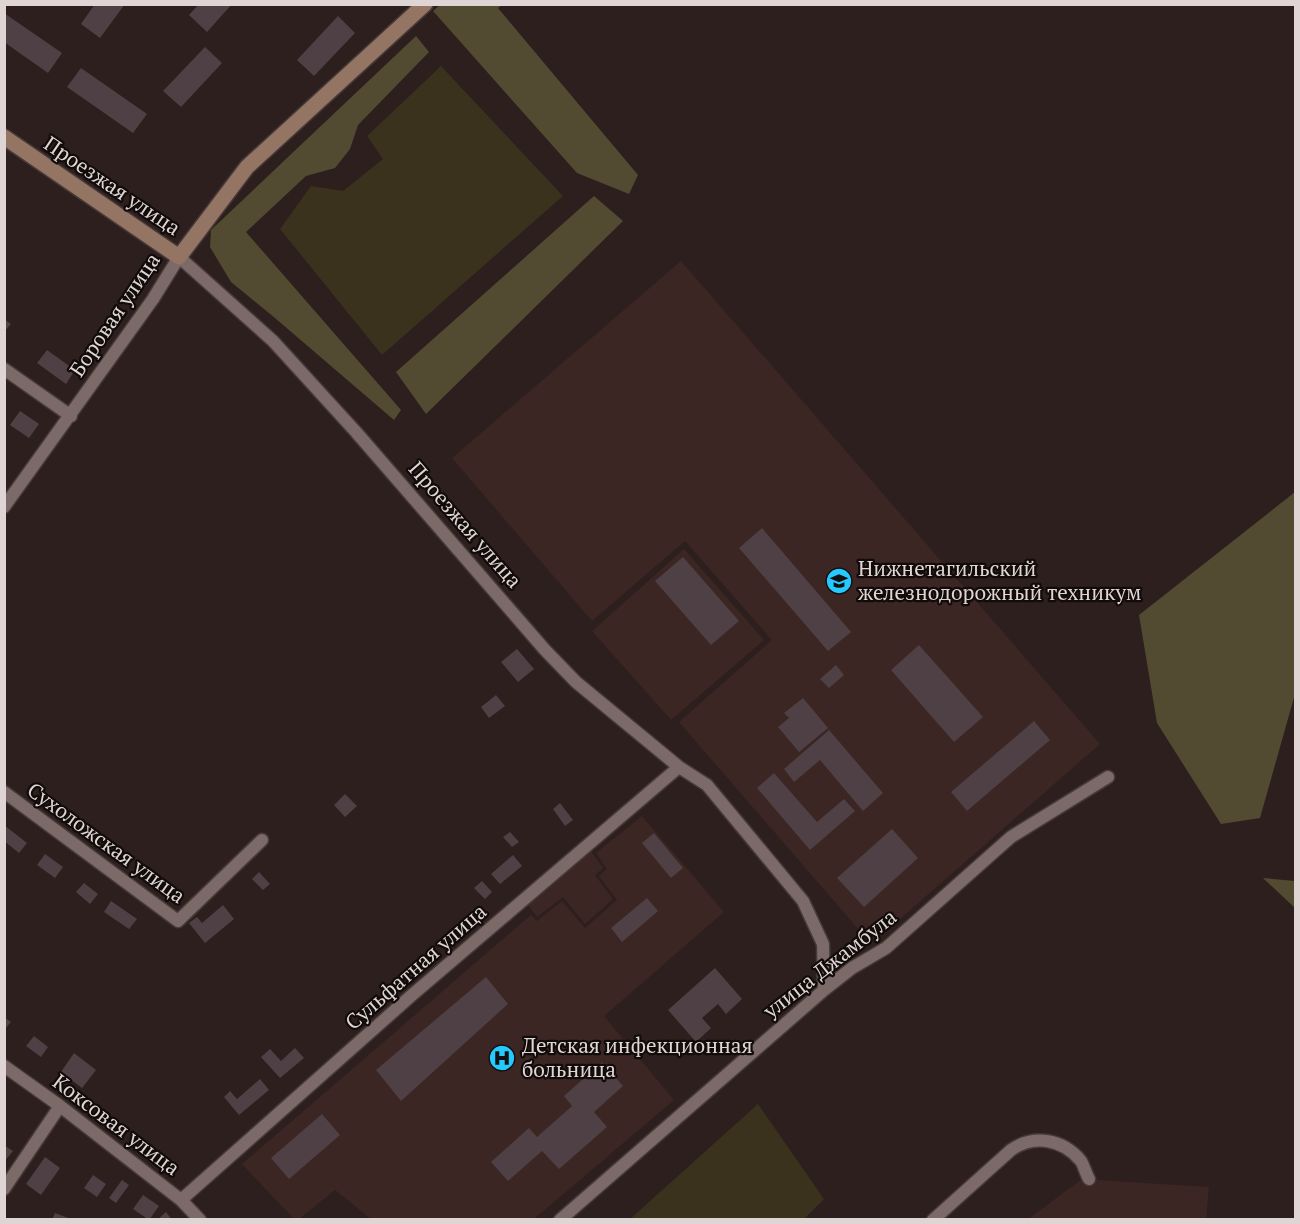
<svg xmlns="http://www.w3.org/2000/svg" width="1300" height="1224" font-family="'PT Serif',serif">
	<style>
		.built { fill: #3b2623 }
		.green { fill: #3a321c }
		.forest { fill: #534b31 }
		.building { fill: #4f4045 }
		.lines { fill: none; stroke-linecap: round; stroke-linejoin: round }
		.street-casing { stroke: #453a38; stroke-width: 15 }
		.secondary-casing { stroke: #453a38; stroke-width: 18 }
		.street { stroke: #7c6a68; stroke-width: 12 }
		.secondary { stroke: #947463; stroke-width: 15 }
		.labels { text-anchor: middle; stroke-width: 4.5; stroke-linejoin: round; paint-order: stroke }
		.street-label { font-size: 21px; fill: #dfd5d4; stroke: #110b0a }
		.poi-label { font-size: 21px; fill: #dfd5d4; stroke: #110b0a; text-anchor: start }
	</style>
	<rect width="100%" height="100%" fill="#2d1f1d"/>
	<path class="built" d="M681,261L1100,744L884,933L878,928L866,938L679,722L772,640L685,541L592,621L452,458Z
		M684,549L764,640L671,720L592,631Z
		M642,816L724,912L604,1016L674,1100L534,1219H371L335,1190L299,1219H294L242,1164L531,915L537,921L562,901L585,928L617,900L599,876L607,869L596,853Z
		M591,851L603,868L595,875L613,899L585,924L563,897L537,917L528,905Z
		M1082,1179L1209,1187L1206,1219L1027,1220Z"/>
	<path class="green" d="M441,66L563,196L382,355L280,229L311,186L343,191L383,159L367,136Z
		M758,1104L824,1199L804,1219H630Z"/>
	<path class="forest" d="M440,5H502L498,8L638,175L629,194L577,173L433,11Z
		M416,36L429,52L358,125L350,149L335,168L306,176L246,232L401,410L394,420L275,318L231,282L210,247L211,230Z
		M594,196L623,221L426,414L396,372Z
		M1295,492V694L1260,818L1221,824L1157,723L1139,615Z
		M1263,878L1295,881V908Z"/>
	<path class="building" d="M95,4H125L100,38L81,24Z
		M199,4H232L207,32L189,15Z
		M4,13L62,53L48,73L4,42Z
		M338,16L355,33L314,76L297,60Z
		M205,47L222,63L181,107L163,91Z
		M81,68L147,114L133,133L67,87Z
		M4,319L11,324L4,332Z
		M47,350L75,370L66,384L37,363Z
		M20,411L39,424L29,438L10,425Z
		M762,528L851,632L828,651L739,548Z
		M683,557L739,621L711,645L655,581Z
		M919,645L983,717L954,742L891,670Z
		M517,649L534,669L518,682L501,662Z
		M836,665L844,675L829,688L820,679Z
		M496,695L505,706L489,718L481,707Z
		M803,698L828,728L799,752L778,727L789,718L784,713Z
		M1034,721L1050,740L967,811L951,792Z
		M829,730L883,793L863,811L820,760L794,782L784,769Z
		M774,773L817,822L844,799L855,811L810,850L757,788Z
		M345,794L357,806L345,817L334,805Z
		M560,803L573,820L565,826L553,809Z
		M4,825L27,843L19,853L4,841Z
		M892,829L918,858L864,907L837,878Z
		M510,832L519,842L512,847L503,837Z
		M654,833L683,868L671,878L642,843Z
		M45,854L63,867L55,878L37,865Z
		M513,855L522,866L500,884L491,874Z
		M259,872L270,884L263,890L252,879Z
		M482,881L492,892L485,899L474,888Z
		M84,883L98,894L90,904L76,892Z
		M647,898L658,911L622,942L611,928Z
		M111,901L137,919L129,929L104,912Z
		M223,905L234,919L205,943L189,923L197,917L202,923Z
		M715,968L742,999L726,1014L718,1004L702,1018L711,1028L696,1042L668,1010Z
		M486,977L508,1004L401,1101L376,1070Z
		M4,1017L11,1022L4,1030Z
		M34,1036L48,1047L41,1057L26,1046Z
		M295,1048L304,1058L280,1078L261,1057L270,1049L281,1061Z
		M74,1053L96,1070L82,1088L61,1072Z
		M602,1062L623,1086L594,1112L607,1127L559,1169L542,1151L508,1181L491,1162L529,1128L537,1137L572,1106L564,1096Z
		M260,1079L269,1090L239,1115L224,1097L230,1091L237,1099Z
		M322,1114L340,1135L289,1179L271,1158Z
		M4,1145L13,1151L4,1162Z
		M45,1157L60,1168L41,1195L26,1184Z
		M93,1175L106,1184L97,1197L84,1188Z
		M122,1180L129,1185L116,1203L109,1198Z
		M143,1195L159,1206L149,1220L133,1209Z
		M166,1212L172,1220H157Z
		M55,1213L71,1219V1220H52Z"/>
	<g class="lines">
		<g class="street-casing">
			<path id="street" d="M4,369L71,416
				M4,507L153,299L179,257L273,341L356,432L545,650L576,682L679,767L707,785L803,901L823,944L824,990
				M4,792L178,921L262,840
				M4,1066L60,1106L181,1200L200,1220
				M4,1189L60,1106
				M181,1200L412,995L679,767
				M560,1220L824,990L852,968L886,948L1011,837L1108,777
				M933,1220L1011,1150C1034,1134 1063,1139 1081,1161C1084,1166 1086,1174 1089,1179"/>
		</g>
		<g class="secondary-casing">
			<path id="secondary" d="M4,137L179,257L247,167L425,4"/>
		</g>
		<use href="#street" class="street"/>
		<use href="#secondary" class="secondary"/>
	</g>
	<defs>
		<g id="university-disc" transform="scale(1.35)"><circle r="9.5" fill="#26c9fe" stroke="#110b0a"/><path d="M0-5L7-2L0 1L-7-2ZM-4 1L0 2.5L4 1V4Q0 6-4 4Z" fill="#111"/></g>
		<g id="hospital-disc" transform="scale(1.35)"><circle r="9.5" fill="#26c9fe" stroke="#110b0a"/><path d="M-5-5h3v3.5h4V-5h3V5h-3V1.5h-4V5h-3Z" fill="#111"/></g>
	</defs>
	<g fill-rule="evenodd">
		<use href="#university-disc" x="839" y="581"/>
		<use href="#hospital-disc" x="502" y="1058"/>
	</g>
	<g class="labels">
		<g class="street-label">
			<text transform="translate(112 186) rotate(34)" y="7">Проезжая улица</text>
			<text transform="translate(115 315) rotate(-56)" y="7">Боровая улица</text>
			<text transform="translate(465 525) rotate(49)" y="7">Проезжая улица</text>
			<text transform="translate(106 843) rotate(36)" y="7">Сухоложская улица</text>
			<text transform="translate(830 964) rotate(-38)" y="7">улица Джамбула</text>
			<text transform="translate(416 967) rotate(-41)" y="7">Сульфатная улица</text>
			<text transform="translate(116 1125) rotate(37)" y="7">Коксовая улица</text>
		</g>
		<g class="poi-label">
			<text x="858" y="576">Нижнетагильский<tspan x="858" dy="24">железнодорожный техникум</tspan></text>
			<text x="522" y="1053">Детская инфекционная<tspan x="522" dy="24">больница</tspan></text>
		</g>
	</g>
	<rect width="1300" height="1224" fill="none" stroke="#dfd5d4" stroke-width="12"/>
</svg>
